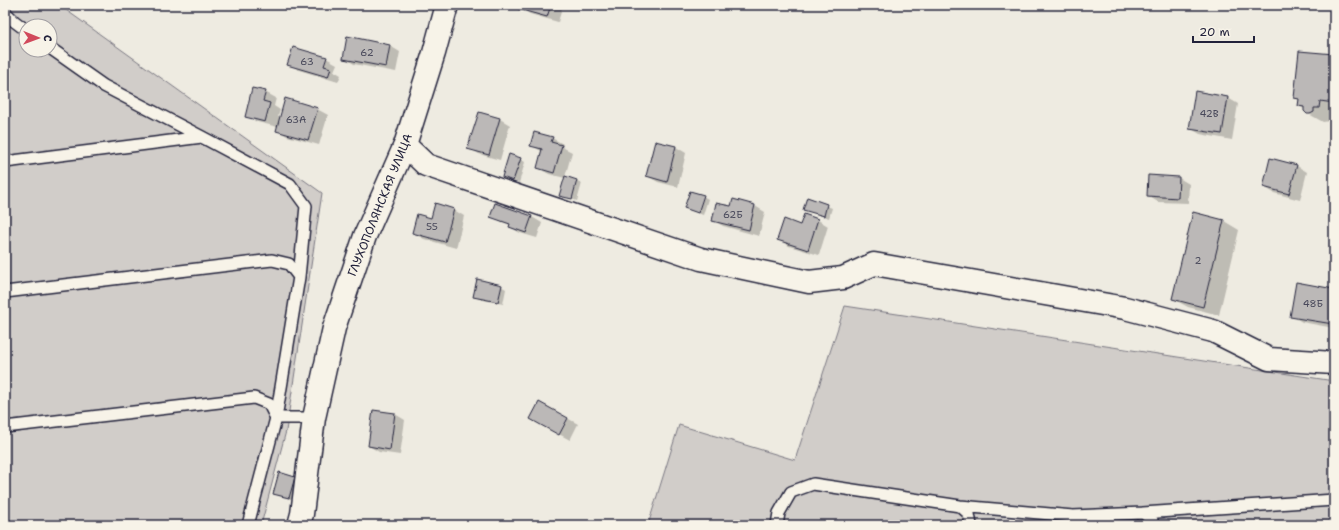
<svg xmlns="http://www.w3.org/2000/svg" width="1339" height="530" font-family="'Shantell Sans',sans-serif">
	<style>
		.green { fill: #d1cdc9; stroke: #7a7882; fill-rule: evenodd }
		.shadow { fill: #0003 }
		.building { fill: #bbb8b7; stroke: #22223b }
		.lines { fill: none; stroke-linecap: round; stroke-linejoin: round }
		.service-casing { stroke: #22223b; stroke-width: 14 }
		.minor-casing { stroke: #22223b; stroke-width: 25 }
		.service { stroke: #f7f3e8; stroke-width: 11 }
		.minor { stroke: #f7f3e8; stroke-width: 22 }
		.labels { text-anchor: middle; stroke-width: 3; stroke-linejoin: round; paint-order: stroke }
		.number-label { font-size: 10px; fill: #48485a }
		.street-label { font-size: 12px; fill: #22223b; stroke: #f7f3e8 }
	</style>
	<rect width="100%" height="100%" fill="#eeebe1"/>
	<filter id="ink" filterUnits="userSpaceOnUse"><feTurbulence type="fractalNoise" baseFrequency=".025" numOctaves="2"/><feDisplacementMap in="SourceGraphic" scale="8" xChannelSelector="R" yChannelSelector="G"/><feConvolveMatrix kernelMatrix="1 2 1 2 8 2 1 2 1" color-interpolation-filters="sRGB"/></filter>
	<g filter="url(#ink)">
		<path class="green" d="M5,5H59L322,193L286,431L261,525H5ZM26,26H50V50H26Z
			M845,306L1334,381V525H648L679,425L795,460Z"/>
		<path class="shadow" d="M521,5H563L558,22L530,14L520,8Z
			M986,5H1010L1009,9Z
			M348,37L390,46L400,52L396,72L354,64L344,58Z
			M1334,55V116H1329V121L1323,122L1307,113L1305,109L1299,106L1300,100L1295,98Z
			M326,58L337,64L334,71L341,75L338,82L299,70L288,64Z
			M265,92L276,98L274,106L280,110L278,117L317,109L328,115L319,145L287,136L277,130L278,127L257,122L246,116Z
			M1196,92L1228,98L1238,104L1232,140L1200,134L1190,128Z
			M479,113L500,119L510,125L500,160L479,154L469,148Z
			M552,138L563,144L562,147L572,152L565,177L577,181L582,183L577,201L561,195L565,178L549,174L538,168L541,151L531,145Z
			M656,142L676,147L686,153L678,187L658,182L647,176Z
			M520,159L525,162L519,183L503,177Z
			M1271,159L1297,166L1307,172L1300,200L1274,193L1264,187Z
			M1149,176L1179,178L1189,184L1188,203L1158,202L1148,196Z
			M703,196L708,199L703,215L685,208Z
			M808,199L832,208L829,218L804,209Z
			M435,205L454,210L464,216L456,248L424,239L413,233L431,220Z
			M496,205L532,217L542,223L537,238L520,233L510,227L511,225L502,222L492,216Z
			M755,206L765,212L759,236L723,226L713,220L731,208Z
			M1194,214L1224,221L1239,230L1219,315L1188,307L1173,299Z
			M818,220L828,226L819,255L789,246L779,240L801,226Z
			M501,286L506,289L503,304L479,299L474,296Z
			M1334,290V328L1302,322L1292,316Z
			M395,414L405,420L400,455L379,452L369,446Z
			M567,418L578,424L570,440L542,425Z
			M280,474L295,478L300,481L294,500L279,496L274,493Z"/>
		<path class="building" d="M520,5H551L547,17L518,9Z
			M347,36L390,45L386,67L343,59Z
			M293,47L327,57L324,66L331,68L328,77L287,65Z
			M1299,51L1334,54V103L1320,101L1319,108H1314V112L1310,114H1307L1304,111V107L1298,106L1299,99L1294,98Z
			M252,88L266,91L263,101L270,103L265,122L245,117Z
			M1195,91L1228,97L1222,134L1189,129Z
			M285,98L318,108L308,140L276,131Z
			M479,112L500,118L489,155L467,149Z
			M534,132L553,137L551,142L562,145L554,173L537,168L542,149L530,146Z
			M655,141L676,146L667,182L646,176Z
			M509,154L521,158L513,181L502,177Z
			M1270,158L1297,165L1289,194L1263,187Z
			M1148,175L1179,177L1178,198L1147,196Z
			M565,176L577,180L572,199L559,196Z
			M690,191L704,195L698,213L684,208Z
			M807,197L827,204L824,216L803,210Z
			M733,199L755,205L749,230L712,221L716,203L731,206Z
			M435,203L454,209L445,242L412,233L417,214L431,218Z
			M495,203L532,216L526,233L509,227L510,224L490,217Z
			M1193,212L1224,220L1203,307L1172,299Z
			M804,214L818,219L808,250L777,240L784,219L800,225Z
			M477,279L502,285L498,302L473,297Z
			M1296,282L1334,289V316L1333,324L1290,317Z
			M539,402L568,418L559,435L530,419Z
			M373,410L395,413L390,450L368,446Z
			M279,472L295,477L289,498L273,494Z"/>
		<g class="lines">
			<g class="service-casing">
				<path id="service" d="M5,12L14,21L26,30
					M50,48L104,86L202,137L290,184L306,206L299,277L276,418L248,525
					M5,162L202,137
					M5,292L272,260L289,264L299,277
					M5,427L254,398L269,404L276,418H314
					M960,506L969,514L971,525
					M1143,513L1152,520V525
					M777,525L779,513L791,492L813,484L960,506L1073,516L1143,513L1334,500"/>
			</g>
			<g class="minor-casing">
				<path id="minor" d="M405,145L426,165L701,259L809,282L843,278L874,264L1125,308L1213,331L1269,359L1334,363
					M299,525L302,514L314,418L334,328L365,236L405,145L434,53L447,5"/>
			</g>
			<use href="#service" class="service"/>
			<use href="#minor" class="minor"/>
		</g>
	</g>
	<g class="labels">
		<g class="number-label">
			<text x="367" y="56">62</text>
			<text x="307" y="65">63</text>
			<text x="1209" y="117">42В</text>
			<text x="296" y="123">63А</text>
			<text x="733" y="218">62Б</text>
			<text x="432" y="230">55</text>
			<text x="1198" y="264">2</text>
			<text x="1313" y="307">48Б</text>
		</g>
		<g class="street-label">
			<text transform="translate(380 205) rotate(-68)" y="4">ГЛУХОПОЛЯНСКАЯ УЛИЦА</text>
		</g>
	</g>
	<rect width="1339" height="530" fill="none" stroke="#f7f3e8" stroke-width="20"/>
	<rect x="10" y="10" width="1319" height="510" fill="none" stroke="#22223b" stroke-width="1.5" filter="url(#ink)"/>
	<g transform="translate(38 38) rotate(91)"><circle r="19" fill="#f7f3e8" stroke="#a29fa3"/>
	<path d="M0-3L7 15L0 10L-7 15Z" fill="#d1495b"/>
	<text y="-6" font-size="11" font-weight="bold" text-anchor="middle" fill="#22223b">С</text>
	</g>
	<path d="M1193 36v6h61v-6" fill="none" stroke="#22223b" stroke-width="2"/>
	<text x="1199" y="36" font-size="12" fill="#22223b" stroke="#f7f3e8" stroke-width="3" paint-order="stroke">20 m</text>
</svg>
